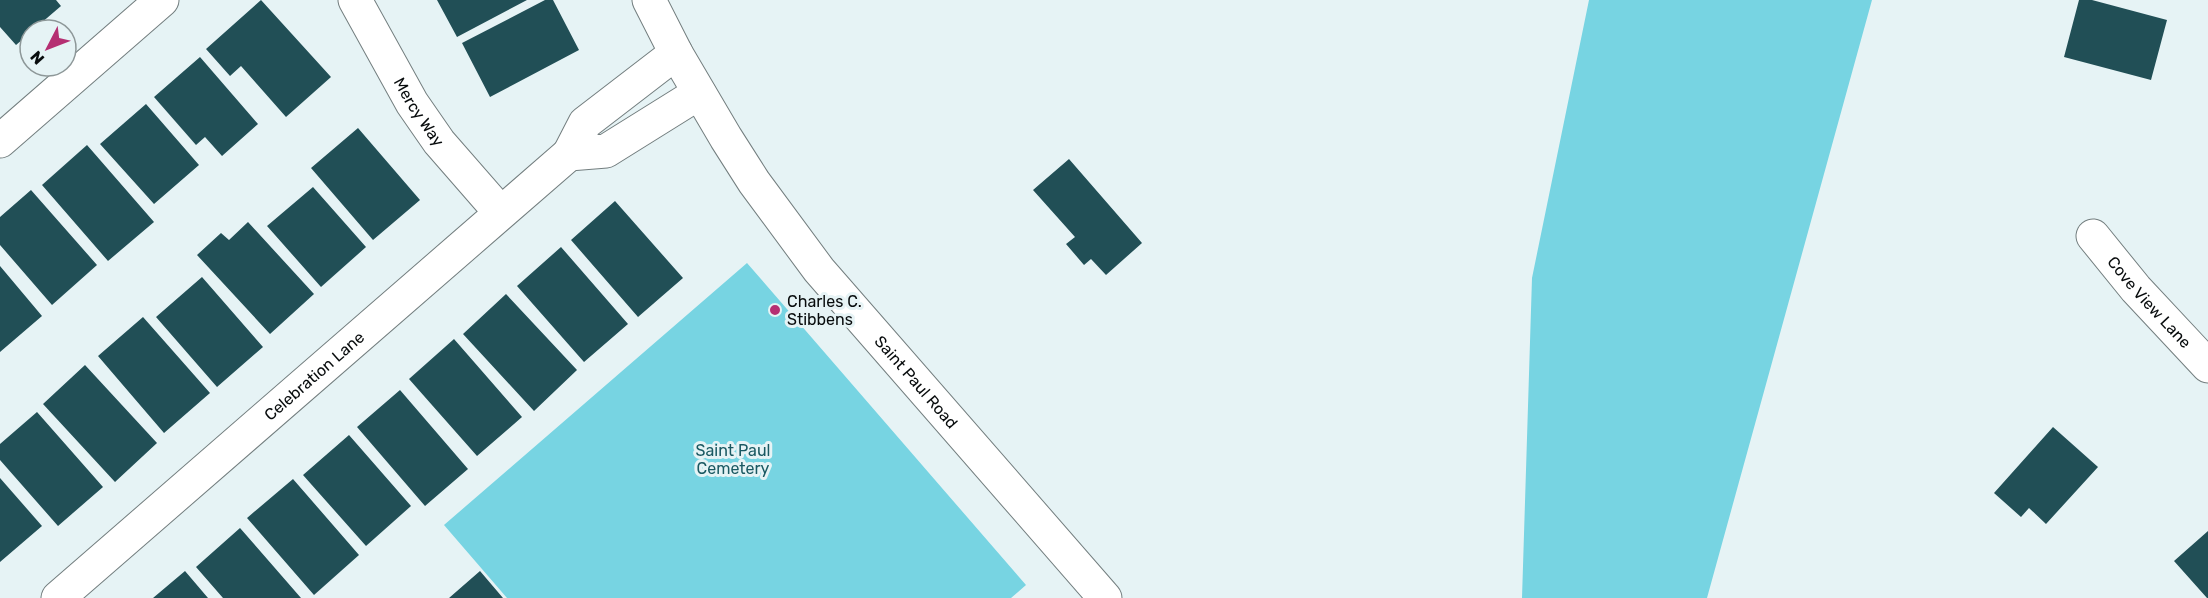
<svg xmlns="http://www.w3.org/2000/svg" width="2208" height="598" font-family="Rubik,sans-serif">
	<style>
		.green { fill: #77d4e2 }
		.building { fill: #214f56 }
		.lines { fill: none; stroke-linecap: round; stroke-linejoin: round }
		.minor-casing { stroke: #737e7f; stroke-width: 35 }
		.minor { stroke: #fff; stroke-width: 33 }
		.poi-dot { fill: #b52f72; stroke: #e6f3f5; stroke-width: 2 }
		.labels { text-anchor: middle; stroke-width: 6; stroke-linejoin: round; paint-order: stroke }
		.street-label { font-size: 16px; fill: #080c0d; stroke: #e6f3f5 }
		.poi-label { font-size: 16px; fill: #080c0d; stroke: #e6f3f5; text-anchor: start }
		.park-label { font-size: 16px; fill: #1a5962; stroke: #e6f3f5 }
	</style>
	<rect width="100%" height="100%" fill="#e6f3f5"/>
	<path class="green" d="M1589,0H1872L1707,598H1522L1532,278Z
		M747,263L1026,585L1011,598H507L444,525Z"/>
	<path class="building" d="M0,0H56L61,6L33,30H30V33L16,45L0,27Z
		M261,0L331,77L286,117L241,66L230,76L206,49Z
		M437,0H527L457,37Z
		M545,0H553L579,50L490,97L462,43Z
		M2079,0H2092L2167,20L2151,80L2064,57Z
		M200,57L258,124L222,156L205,137L196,145L154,97Z
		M146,104L199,165L154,204L100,144Z
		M358,128L420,200L373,240L311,168Z
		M87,145L154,222L108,261L42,185Z
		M1069,159L1142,243L1106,275L1091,259L1084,265L1066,244L1075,237L1033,190Z
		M313,187L366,247L321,287L267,226Z
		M31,190L97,265L52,305L0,245V217Z
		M615,201L683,278L638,317L571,240Z
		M248,222L314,294L270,334L197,255L221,233L229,240Z
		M561,247L628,324L584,362L517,286Z
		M0,266L42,316L0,352Z
		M202,277L263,347L217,387L156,317Z
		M506,294L577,370L534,411L463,334Z
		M143,317L210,393L164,433L98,356Z
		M454,339L522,417L477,456L409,379Z
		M85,365L157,443L115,482L43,404Z
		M400,390L468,469L425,506L357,427Z
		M37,412L103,487L58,526L0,460V444Z
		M2053,427L2098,467L2046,524L2029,508L2021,517L1994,493Z
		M349,435L411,506L366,546L303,475Z
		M0,478L42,526L0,562Z
		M293,479L359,555L314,595L247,518Z
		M240,528L301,598H223L196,567Z
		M2208,531V598H2207L2174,561Z
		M185,571L208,598H153Z
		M480,571L503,598H449Z"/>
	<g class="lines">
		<g class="minor-casing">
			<g id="minor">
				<path id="s1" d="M355,0L412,103L439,142L500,212"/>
				<path id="s2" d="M649,0L676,53L726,138L754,182L819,270L1105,598"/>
				<path d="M676,53L585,123L569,154L606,151L699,93"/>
				<path d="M0,141L162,0"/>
				<path id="s3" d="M2093,236L2136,289L2208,366"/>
				<path id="s4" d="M58,598L569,154"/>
			</g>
		</g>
		<use href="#minor" class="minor"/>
	</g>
	<circle class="poi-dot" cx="775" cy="310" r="6"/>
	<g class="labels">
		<g class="street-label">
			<text dy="6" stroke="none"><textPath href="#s1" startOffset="129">Mercy Way</textPath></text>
			<text dy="6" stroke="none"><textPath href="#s3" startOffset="87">Cove View Lane</textPath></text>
			<text dy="6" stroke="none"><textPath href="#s4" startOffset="339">Celebration Lane</textPath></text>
			<text dy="6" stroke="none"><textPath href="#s2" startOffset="468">Saint Paul Road</textPath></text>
		</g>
		<g class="poi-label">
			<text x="787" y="307">Charles C.<tspan x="787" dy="18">Stibbens</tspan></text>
		</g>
		<g class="park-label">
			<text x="733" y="456">Saint Paul<tspan x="733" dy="18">Cemetery</tspan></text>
		</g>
	</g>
	<g transform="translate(48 48) rotate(228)"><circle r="28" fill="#e6f3f5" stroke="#8d9798" stroke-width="1.5"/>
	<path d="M0-4.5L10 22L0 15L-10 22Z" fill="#b52f72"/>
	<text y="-9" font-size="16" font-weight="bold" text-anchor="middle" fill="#080c0d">N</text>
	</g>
</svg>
